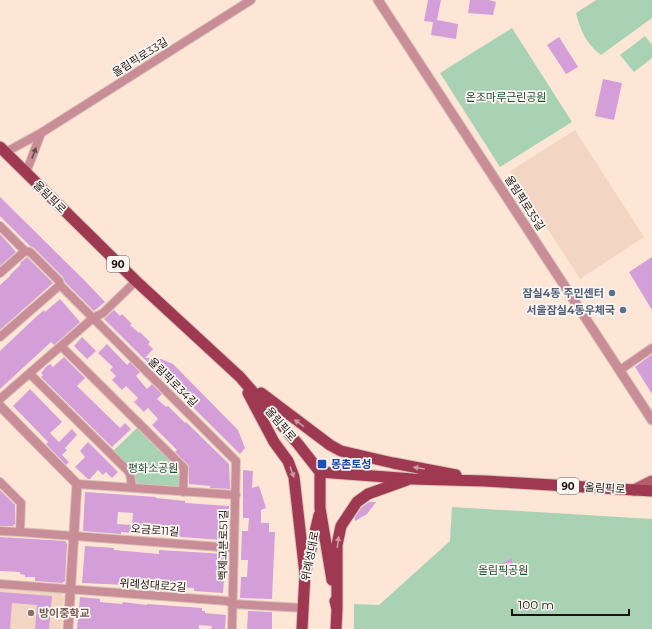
<svg xmlns="http://www.w3.org/2000/svg" width="652" height="629" font-family="Montserrat,'Noto Sans KR',sans-serif">
	<style>
		.built { fill: #f2d6c3 }
		.green { fill: #a8d2b3 }
		.building { fill: #d49ed9; fill-rule: evenodd }
		.lines { fill: none; stroke-linecap: round; stroke-linejoin: round }
		.minor-casing { stroke: #dac4b7; stroke-width: 10 }
		.tertiary-casing { stroke: #dac4b7; stroke-width: 11 }
		.secondary-casing { stroke: #dac4b7; stroke-width: 13 }
		.primary-casing { stroke: #dac4b7; stroke-width: 13 }
		.minor { stroke: #c88d97; stroke-width: 8 }
		.tertiary { stroke: #c88d97; stroke-width: 9 }
		.secondary { stroke: #b25e6e; stroke-width: 11 }
		.primary { stroke: #9f3952; stroke-width: 11 }
		.oneway { fill: #6a4a4b }
		.oneway2 { fill: #ce98a3 }
		.service-dot { fill: #5c6f8a; stroke: #fdf7f4; stroke-width: 1.5 }
		.transit-dot { fill: #1a4fb4; stroke: #fdf7f4; stroke-width: 1.5 }
		.education-dot { fill: #8d6e63; stroke: #fdf7f4; stroke-width: 1.5 }
		.labels { text-anchor: middle; stroke-width: 3.5; stroke-linejoin: round; paint-order: stroke }
		.shield { fill: #fdf7f4; stroke: #605752; stroke-width: 1 }
		.shield-label { font-size: 10px; font-weight: bold; fill: #1d130c }
		.street-label { font-size: 11px; fill: #1d130c; stroke: #fdf7f4 }
		.park-label { font-size: 11px; fill: #1c502f; stroke: #fdf7f4 }
		.service-label { font-size: 11px; font-weight: bold; fill: #4e5e75; stroke: #fdf7f4; text-anchor: end }
		.transit-label { font-size: 11px; font-weight: bold; fill: #164399; stroke: #fdf7f4; text-anchor: start }
		.education-label { font-size: 11px; font-weight: bold; fill: #785e54; stroke: #fdf7f4; text-anchor: start }
	</style>
	<rect width="100%" height="100%" fill="#fee6d7"/>
	<path class="built" d="M575,130L644,237L580,279L510,171Z
		M0,588L60,592L64,597L61,629H0Z"/>
	<path class="green" d="M596,0H652V18L601,55C586,43 581,32 576,13Z
		M512,28L572,122L500,167L440,73Z
		M645,36L652,45V58L634,72L620,55Z
		M138,427L181,469L180,484L176,488L138,485L135,481V473L113,451Z
		M452,507L652,519V629H354V604L379,605L450,541Z"/>
	<path class="building" d="M428,0H441L437,20L458,24L456,39L431,35L433,22L424,21Z
		M470,0H489L496,2L493,15L468,13Z
		M559,37L578,67L566,74L547,45Z
		M603,79L622,83L614,120L595,116Z
		M0,197L85,281L105,302L94,311L65,282L63,277L34,248L30,246L0,216Z
		M0,234L16,252L0,266Z
		M27,257L53,283L0,330V285L10,276V275L21,264L20,263Z
		M652,257V310L629,272Z
		M60,299L80,322L54,345L51,342L0,389V351L36,317L44,310L45,312Z
		M114,310L120,316L122,314L132,324L130,325L139,333L140,332L150,342L148,344L153,349L145,358L161,359L173,364L238,430L245,448L240,454L104,319Z
		M82,337L96,351L87,359L74,346Z
		M107,344L127,365L130,362L140,372L136,376L147,389L152,384L162,394L157,399L166,407L168,406L185,423L186,422L229,464L230,489L210,488V486L189,484V466L175,452L177,450L152,425L158,419L148,408L144,412L134,402L138,398L126,386L122,390L112,380L116,376L110,370L113,367L98,353Z
		M651,355H652V394L635,367Z
		M64,357L85,378L77,386L120,428L125,423L131,429L112,447L41,377L43,375L41,373L46,367L50,364L53,367Z
		M30,389L62,422L50,433L59,442L72,429L77,435L65,448L67,450L62,455L69,462L66,465L46,444L48,442L13,406Z
		M88,442L118,472L112,478L106,472L103,475L98,470L90,479H88L75,467L85,457L80,451Z
		M243,470L253,471L252,488L259,486L266,508L261,510V523H269V532H275L272,599L240,598L241,577H247L248,560H241L242,531H248L249,518H243Z
		M0,490L15,505V524L13,526H0Z
		M85,492L156,497V498L185,501V503L229,506V521H225L223,539L221,540L181,537L175,535L154,533V535L121,532V534L83,531ZM118,512L133,513L132,525L117,524Z
		M369,502H376L367,514L355,521V517L362,507Z
		M0,537L65,541L67,544L65,581L62,583L35,581V577H25V575L20,574V572L0,571Z
		M85,546L114,548V550L159,554V550L226,554L223,593L194,591V588L82,583Z
		M512,558L513,574L508,578L499,565Z
		M0,592L52,596L49,629H35L37,605L12,603L10,629H0Z
		M80,597L100,599V602L122,604L123,602L147,605V604L202,608V611H205V613L226,615L225,629H211L212,626L199,625V629H77Z
		M248,611L272,612V629H247Z"/>
	<g class="lines">
		<g class="minor-casing">
			<path id="minor" d="M6,152L41,133L251,0
				M26,173L41,133
				M0,226L25,251L30,252L59,281L60,285L236,461L232,629
				M0,273L25,251
				M0,337L60,285
				M61,346L184,468L183,492
				M620,370L652,348
				M30,374L128,471L130,474L132,487
				M0,399L93,318L103,313L136,281
				M0,482L21,503L20,532L234,548
				M77,484L236,495
				M0,531L20,532
				M0,584L227,601L233,604L304,608"/>
		</g>
		<g class="tertiary-casing">
			<path id="tertiary" d="M378,0L652,420
				M0,406L77,484L68,629"/>
		</g>
		<g class="secondary-casing">
			<path id="secondary" d="M634,490L652,481"/>
		</g>
		<g class="primary-casing">
			<path id="primary" d="M0,147L136,281L240,377L298,444L320,472L413,479L485,481L652,491
				M248,393L274,442L288,461L294,477L305,574
				M261,393L330,445L341,451L393,463L456,475
				M320,472V508L332,580
				M335,601L337,609L336,629
				M337,609V545L341,526L357,502L368,494L407,480
				M302,629L305,574L319,515"/>
		</g>
		<use href="#minor" class="minor"/>
		<use href="#tertiary" class="tertiary"/>
		<use href="#secondary" class="secondary"/>
		<use href="#primary" class="primary"/>
	</g>
	<defs><path id="oneway-solid" d="M-6-.8H1V-3.2L6.5 0L1 3.2V.8H-6Z"/></defs>
	<use class="oneway" href="#oneway-solid" transform="translate(34 153) rotate(-69)"/>
	<g class="oneway2">
		<use href="#oneway-solid" transform="translate(299 423) rotate(-144)"/>
		<use href="#oneway-solid" transform="translate(419 468) rotate(-171)"/>
		<use href="#oneway-solid" transform="translate(292 472) rotate(70)"/>
		<use href="#oneway-solid" transform="translate(338 542) rotate(-83)"/>
	</g>
	<g class="service-dot">
		<circle cx="612" cy="293" r="4"/>
		<circle cx="623" cy="310" r="4"/>
	</g>
	<rect class="transit-dot" x="317" y="459" width="10" height="10" rx="2"/>
	<circle class="education-dot" cx="31" cy="613" r="4"/>
	<g class="labels">
		<g class="shield">
			<rect x="107" y="256" width="22" height="16" rx="3"/>
			<rect x="557" y="478" width="22" height="16" rx="3"/>
		</g>
		<g class="shield-label">
			<text x="118" y="268">90</text>
			<text x="568" y="490">90</text>
		</g>
		<g class="street-label">
			<text transform="translate(140 57) rotate(-32)" y="4">올림픽로33길</text>
			<text transform="translate(50 197) rotate(45)" y="4">올림픽로</text>
			<text transform="translate(525 203) rotate(57)" y="4">올림픽로35길</text>
			<text transform="translate(173 382) rotate(45)" y="4">올림픽로34길</text>
			<text transform="translate(281 424) rotate(49)" y="4">올림픽로</text>
			<text transform="translate(605 488) rotate(3)" y="4">올림픽로</text>
			<text transform="translate(155 530) rotate(4)" y="4">오금로11길</text>
			<text transform="translate(223 545) rotate(-89)" y="4">백제고분로51길</text>
			<text transform="translate(310 556) rotate(-79)" y="4">위례성대로</text>
			<text transform="translate(153 585) rotate(4)" y="4">위례성대로2길</text>
		</g>
		<g class="park-label">
			<text x="506" y="101">온조마루근린공원</text>
			<text x="153" y="472">평화소공원</text>
			<text x="503" y="574">올림픽공원</text>
		</g>
		<g class="service-label">
			<text x="604" y="297">잠실4동 주민센터</text>
			<text x="615" y="314">서울잠실4동우체국</text>
		</g>
		<g class="transit-label">
			<text x="331" y="468">몽촌토성</text>
		</g>
		<g class="education-label">
			<text x="39" y="617">방이중학교</text>
		</g>
	</g>
	<path d="M512 609v6h117v-6" fill="none" stroke="#1d130c" stroke-width="2"/>
	<text x="518" y="609" font-size="12" fill="#1d130c" stroke="#fdf7f4" stroke-width="3" paint-order="stroke">100 m</text>
</svg>
